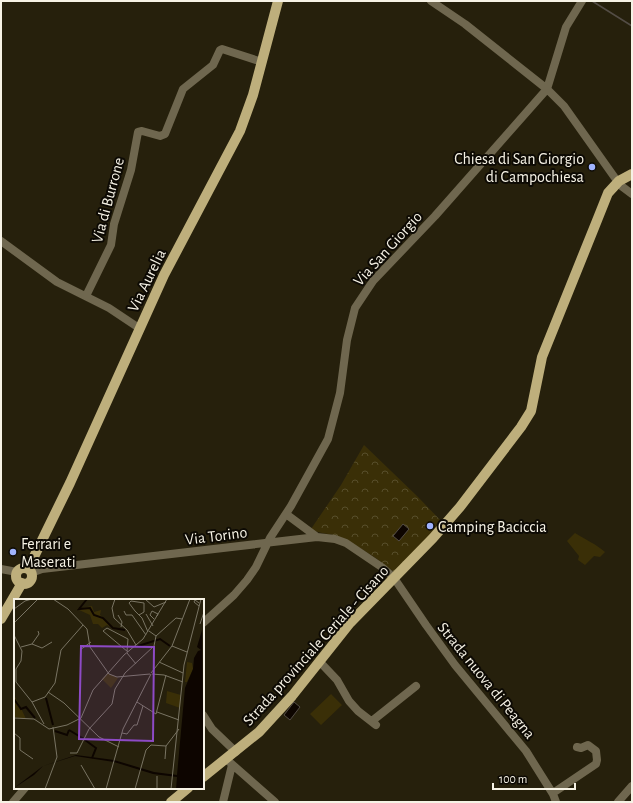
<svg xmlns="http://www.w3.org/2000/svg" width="633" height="803" font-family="'Alegreya Sans',sans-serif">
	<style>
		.green { fill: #3a2f07 }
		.forest { fill: url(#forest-crowns) }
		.water { fill: #0d0500; stroke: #534c45 }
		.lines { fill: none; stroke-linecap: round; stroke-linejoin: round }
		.stream { stroke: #534c45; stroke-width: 1.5 }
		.minor { stroke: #6f674f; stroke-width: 8 }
		.major { stroke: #beaf7c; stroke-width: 10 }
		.poi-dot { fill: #a0b3fd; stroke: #0d0a04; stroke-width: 1.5 }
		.labels { text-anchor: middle; stroke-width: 4; stroke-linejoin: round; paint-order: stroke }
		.poi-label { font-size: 16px; fill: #f6f2e5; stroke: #0d0a04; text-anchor: start }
		.street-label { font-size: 16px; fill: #f6f2e5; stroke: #0d0a04 }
		.inset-river { fill: none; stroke: #0d0500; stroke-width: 2 }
		.inset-road { fill: none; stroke: #797463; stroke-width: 1 }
		.view { fill: #8d4ac5; fill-opacity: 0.15; stroke: #8d4ac5; stroke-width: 2 }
		.inset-edge { fill: none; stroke: #f6f2e5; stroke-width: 2 }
	</style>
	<defs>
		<pattern id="forest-crowns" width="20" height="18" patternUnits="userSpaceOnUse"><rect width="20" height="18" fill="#3a2f07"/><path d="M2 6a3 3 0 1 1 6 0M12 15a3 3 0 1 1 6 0" fill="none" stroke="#574e2b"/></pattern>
	</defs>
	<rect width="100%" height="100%" fill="#26200c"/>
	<path class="green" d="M575,533C586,540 596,544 605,552L600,557L594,556L585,565L578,560L579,556L567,541Z
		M331,694L342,705L321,725L310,714Z"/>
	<path class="forest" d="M364,445L418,497L442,522L395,573C383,562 353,542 337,536C328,533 319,534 311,529L341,485Z"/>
	<path class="water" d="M403,524L409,529L399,541L393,536Z
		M294,702L300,707L290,720L284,715Z"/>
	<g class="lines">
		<path class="stream" d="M592,1L632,26"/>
		<path class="minor" d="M431,1L465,24L547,89L564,106L620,185L632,194
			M1,241L57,282L109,308L139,328
			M86,296L111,245L114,224L131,170L138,132L142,131L160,136L165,134L183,89L213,65L220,50L222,49L262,62
			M286,514L317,537
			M1,569L17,572
			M31,573L42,569L317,537L335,539L346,543L383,568L394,578L426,625L455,665L526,751L553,794L556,802
			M203,623L234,595L247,580L256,567L270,538L291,506L328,439L340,393L347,340L355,308L373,281L435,216L547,89L566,27L582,1
			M319,661L337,680L349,701L358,711L376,725
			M203,715L212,729L236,752
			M372,721L416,686
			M226,759L275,802
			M553,793L596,764L597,760L596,751L588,745L581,748L577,747
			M13,802L25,788
			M223,802L232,765
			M618,802L632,786"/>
		<path class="major" d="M16 576a8 8 0 1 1 16 0a8 8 0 1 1-16 0Z
			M28,569L70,483L164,275L240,131L253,95L278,1
			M1,619L22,583
			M203,777L259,732L292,696L350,623L433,538L460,507L521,427L531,411L542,357L598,218L608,193L619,181L632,174
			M171,802L188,788"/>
	</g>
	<g class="poi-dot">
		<circle cx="592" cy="167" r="4"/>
		<circle cx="430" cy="526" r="4"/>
		<circle cx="13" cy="552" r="4"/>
	</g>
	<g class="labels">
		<g class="poi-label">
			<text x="584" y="164" text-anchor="end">Chiesa di San Giorgio<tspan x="584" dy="18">di Campochiesa</tspan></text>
			<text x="438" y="532">Camping Baciccia</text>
			<text x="21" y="549">Ferrari e<tspan x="21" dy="18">Maserati</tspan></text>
		</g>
		<g class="street-label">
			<text transform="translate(107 200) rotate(-75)" y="6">Via di Burrone</text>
			<text transform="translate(387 248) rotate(-48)" y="6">Via San Giorgio</text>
			<text transform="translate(146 280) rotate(-64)" y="6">Via Aurelia</text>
			<text transform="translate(216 535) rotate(-7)" y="6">Via Torino</text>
			<text transform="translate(315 645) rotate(-48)" y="6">Strada provinciale Ceriale - Cisano</text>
			<text transform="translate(487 680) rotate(51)" y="6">Strada nuova di Peagna</text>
		</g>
	</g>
	<g transform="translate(14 599)">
		<rect width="190" height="190" fill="#26200c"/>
		<path d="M78,7L80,13L87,11L86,16L103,31L93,26L88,29L84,25H79L76,16L63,10ZM0,96L6,107L12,120L0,118Z" fill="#3a2f07"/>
		<path d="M173,63L178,64L179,70L173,83H171ZM94,74L104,79L97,89L88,80ZM153,92L167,96L166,109L152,104Z" fill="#3a2f07"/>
		<path d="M188,31L190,190H162L163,178L139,175L100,163L61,157L29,167L20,176L0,189L29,167L62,156L100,161L140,173L163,176L171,89L179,70L180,59L184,52L187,51L183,48Z" fill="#0d0500"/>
		<path class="inset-river" d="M73,0L65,10L76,9L80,16L89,19L99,29L111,31M124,47L146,40L156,47M32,99L39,126M0,100L7,110L12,108L21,119M55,131L70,140M41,132L53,136L55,131M71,141L82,149L78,159"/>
		<path class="inset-road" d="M39,0L54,10L73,30L76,48L95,75L103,78L136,75M101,0L98,9L100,19L113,31L122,46M131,0L140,8L152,3M185,4L181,1L180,3L185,7M0,10L11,2L18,0M110,12L112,16H118L132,36M132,15L139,27M104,16L108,23L107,28M125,16L130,13V4L117,2L115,4L121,12L128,19L134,33M140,20L136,16L138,12L144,15L143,17M0,24L24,0M186,25L190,13M135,32L142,37L162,19L168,20M0,36L8,52L7,62L2,70V83L18,103L30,125M18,45L28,49L38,43M158,47L173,53M7,48L18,45L25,35L24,32M66,51L77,43M113,52L114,40L93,29L89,32L114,53M113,54L122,65M145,63L169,74M137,74L158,47L176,0M138,75L150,76L169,83M34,93L50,104L85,138L105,148M18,103L31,98L41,84L47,51L69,26M123,103L142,115L152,76M143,113L165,121M0,119L20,120L35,130L53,126L67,119L79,91L110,56L129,40L153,0M0,134L6,139V151L19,160M108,134L113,135L120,126H123L129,107M56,154H63L75,130L98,105L101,90L111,74L140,47L142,37M151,160L152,147M67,166L81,190M31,190L43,158L39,128M92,190L109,130L137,75M121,190L132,151L137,146L152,147L165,130M143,190V177M157,190L170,66L187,0"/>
		<path class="view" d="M67,47L140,48L139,142L65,140Z"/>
		<rect width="190" height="190" class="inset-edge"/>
	</g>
	<rect width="633" height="803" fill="none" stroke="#f6f2e5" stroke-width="4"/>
	<path d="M493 783v6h82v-6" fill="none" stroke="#f6f2e5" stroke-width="2"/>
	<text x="499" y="783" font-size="12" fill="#f6f2e5" stroke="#0d0a04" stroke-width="3" paint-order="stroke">100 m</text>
</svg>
